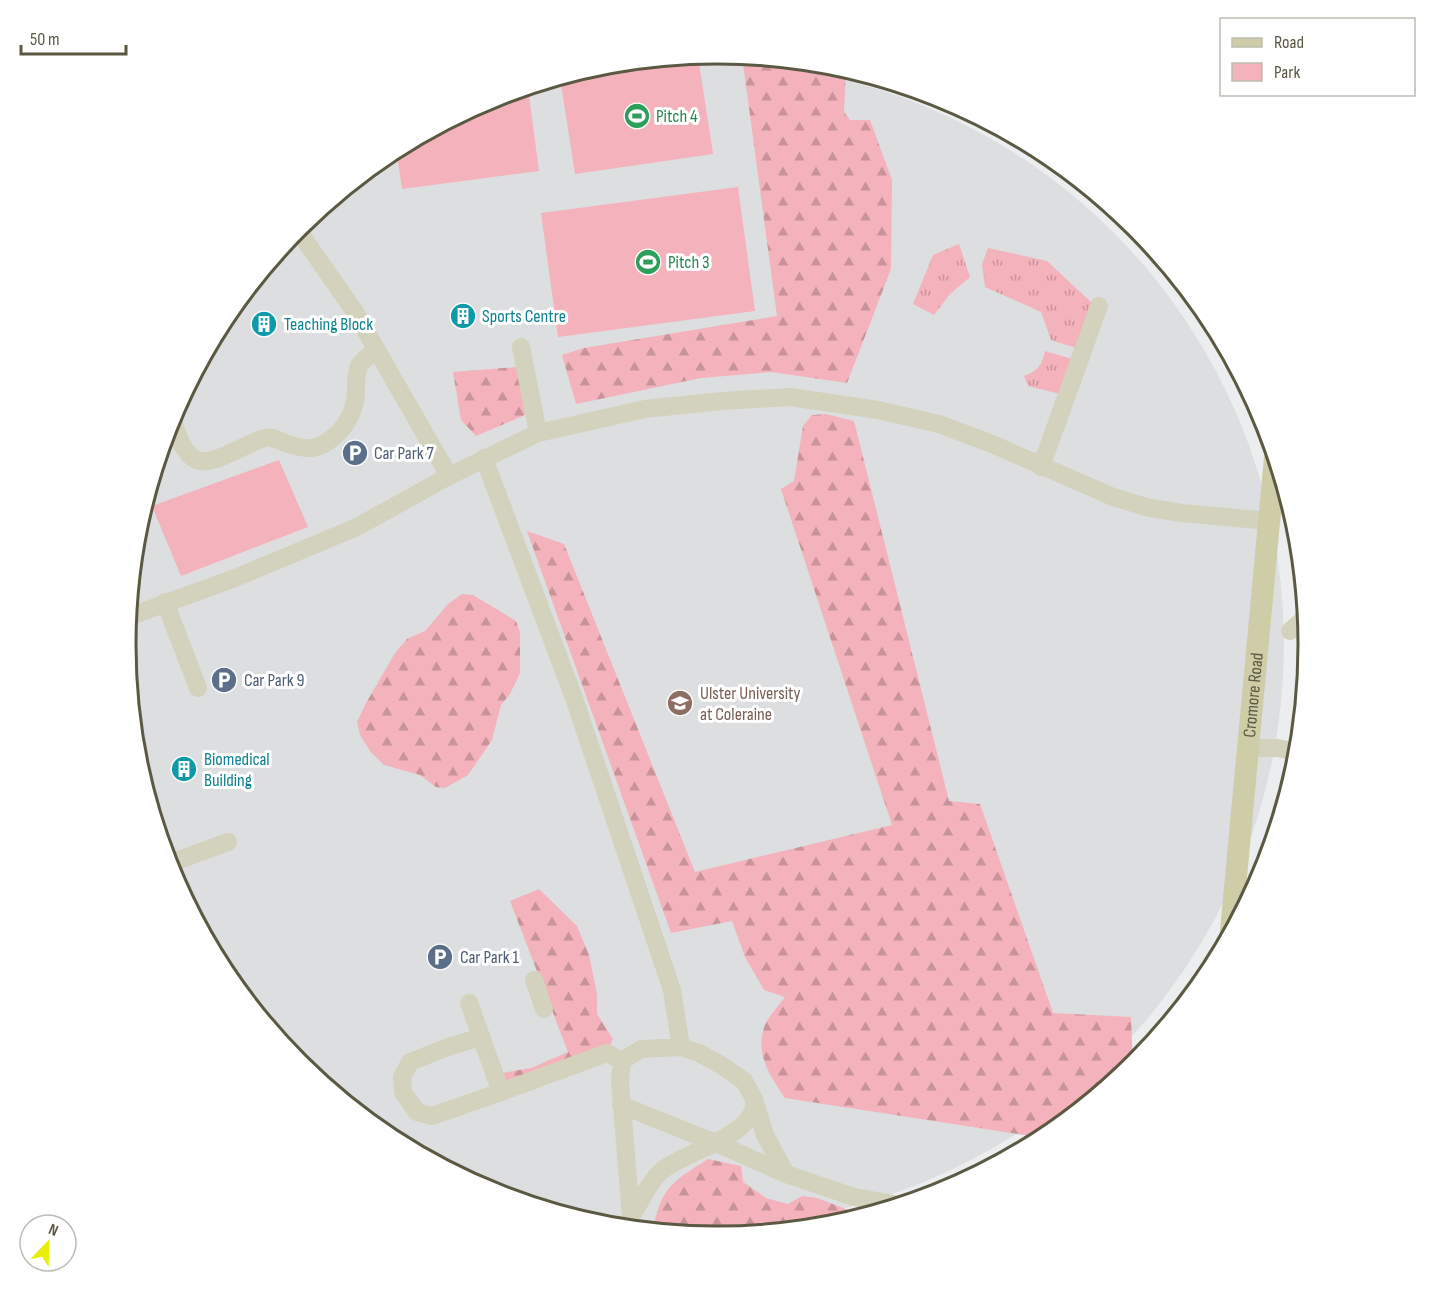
<svg xmlns="http://www.w3.org/2000/svg" width="1433" height="1291" font-family="'Sofia Sans Condensed',sans-serif">
	<style>
		.education { fill: #dddee0 }
		.grass { fill: url(#grass-tufts) }
		.forest { fill: url(#forest-firs) }
		.park { fill: #f3b2bc }
		.lines { fill: none; stroke-linecap: round; stroke-linejoin: round }
		.minor { stroke: #d3d2bc; stroke-width: 18 }
		.major { stroke: #cfcda7; stroke-width: 22 }
		.labels { text-anchor: middle; stroke-width: 6; stroke-linejoin: round; paint-order: stroke }
		.leisure-label { font-size: 18px; fill: #27864d; stroke: #fff; text-anchor: start }
		.culture-label { font-size: 18px; fill: #0d838f; stroke: #fff; text-anchor: start }
		.service-label { font-size: 18px; fill: #4e5e75; stroke: #fff; text-anchor: start }
		.education-label { font-size: 18px; fill: #785e54; stroke: #fff; text-anchor: start }
		.street-label { font-size: 18px; fill: #5b5942; stroke: #fff }
		.rim { fill: none; stroke: #5b5942; stroke-width: 3 }
	</style>
	<defs>
		<pattern id="grass-tufts" width="24" height="20" patternUnits="userSpaceOnUse" patternTransform="scale(1.5)"><rect width="24" height="20" fill="#f3b2bc"/><path d="M3 7l-1-3M5 7V3M7 7l1-3M15 17l-1-3M17 17v-4M19 17l1-3" fill="none" stroke="#c8949a"/></pattern>
		<pattern id="forest-firs" width="22" height="20" patternUnits="userSpaceOnUse" patternTransform="scale(1.5)"><rect width="22" height="20" fill="#f3b2bc"/><path d="M5 1l3.5 6h-7zM16 11l3.5 6h-7z" fill="#c8949a"/></pattern>
	</defs>
	<rect width="100%" height="100%" fill="#ebedef"/>
	<path class="education" d="M120 644a582 582 0 1 1 1164 0a582 582 0 1 1-1164 0Z"/>
	<path class="grass" d="M959,244L970,277L950,294L934,315L913,304L933,255Z
		M988,248L1047,261L1092,303L1076,348L1051,340L1041,312L985,287L982,264Z
		M1045,351L1072,359L1060,394L1028,386L1024,376C1038,371 1042,365 1045,351Z"/>
	<path class="forest" d="M742,56L832,65L846,70L844,112L850,120H870L892,180L891,269L847,383L772,372L701,378L576,404L562,355L584,348L777,316Z
		M517,367L525,415L476,436L461,420L453,372Z
		M826,414L854,421L949,801L980,804L1053,1013L1131,1017L1133,1066L1043,1138L785,1098C771,1078 755,1054 764,1028C767,1017 779,1006 785,997L764,990L745,957L732,921L671,933L527,531L564,544L695,872L892,825L781,489L794,481L803,426L812,415Z
		M462,594L473,595L516,621L520,632V673L510,694L501,705L492,740L468,775L445,788L436,787L420,775L384,765L370,751L360,735L357,722L365,705L395,653L407,639L425,631L448,604Z
		M539,889L577,926L589,955L597,994V1014L613,1039L609,1047L497,1088L491,1075L531,1068L568,1052L510,901Z
		M708,1159L741,1166L743,1182L766,1198L788,1204L802,1196L817,1198L864,1216L832,1226L716,1237L653,1231C660,1188 673,1181 708,1159Z"/>
	<path class="park" d="M698,56L713,154L575,174L560,78L601,65Z
		M528,88L539,171L402,189L396,149L490,99Z
		M738,187L755,311L558,337L541,213Z
		M279,460L308,527L181,576L152,506Z"/>
	<g class="lines">
		<path class="minor" d="M297,229L355,312L449,476
			M521,347L538,433
			M171,417C177,431 182,453 196,460C214,467 247,442 265,438C271,436 277,440 283,442C308,452 321,451 340,431C351,419 356,404 356,389C356,381 356,373 359,366C362,360 371,355 376,350
			M484,458L574,698L672,990L681,1047
			M1041,467L1099,306
			M165,602L198,688
			M128,617L235,578L357,527L449,476L538,433L645,409L722,401L790,397L878,410L939,424L992,444L1113,497L1150,508L1182,513L1269,521
			M1290,631L1305,618
			M1249,748H1277L1297,752
			M168,864L228,842
			M534,980L544,1009
			M469,1003L501,1092L607,1053L622,1061
			M481,1037L448,1047L410,1062L402,1077L403,1092L417,1112L432,1116L501,1092
			M621,1105L716,1143L786,1174L854,1197L900,1205
			M632,1215C641,1201 649,1183 660,1172C682,1152 760,1135 754,1099
			M632,1229L620,1081L622,1061L641,1049L681,1047L699,1053L721,1065L744,1081L754,1099L765,1135L786,1174"/>
		<path class="major" id="s1" d="M1231,931L1275,458"/>
	</g>
	<defs>
		<g id="stadium-disc" transform="scale(1.35)"><circle r="9.5" fill="#2e9e5b" stroke="#fff"/><path d="M0-5a6.5 5 0 1 0 0 10a6.5 5 0 1 0 0-10ZM-3.5-1.8h7v3.6h-7Z" fill="#fff"/></g>
		<g id="building-disc" transform="scale(1.35)"><circle r="9.5" fill="#0f9aa8" stroke="#fff"/><path d="M-4-6H4V6H1V3H-1V6H-4ZM-2.5-4.3h1.7v1.8h-1.7ZM.8-4.3h1.7v1.8H.8ZM-2.5-1h1.7V.8h-1.7ZM.8-1h1.7V.8H.8Z" fill="#fff"/></g>
		<g id="parking-disc" transform="scale(1.35)"><circle r="9.5" fill="#5c6f8a" stroke="#fff"/><path d="M-3.5-5.5H1a3.5 3.5 0 0 1 0 7H-1V5.5H-3.5ZM-1-3.4V-.6H.8a1.4 1.4 0 0 0 0-2.8Z" fill="#fff"/></g>
		<g id="university-disc" transform="scale(1.35)"><circle r="9.5" fill="#8d6e63" stroke="#fff"/><path d="M0-5L7-2L0 1L-7-2ZM-4 1L0 2.5L4 1V4Q0 6-4 4Z" fill="#fff"/></g>
	</defs>
	<g fill-rule="evenodd">
		<use href="#stadium-disc" x="637" y="116"/>
		<use href="#stadium-disc" x="648" y="262"/>
		<use href="#building-disc" x="463" y="316"/>
		<use href="#building-disc" x="264" y="324"/>
		<use href="#parking-disc" x="355" y="453"/>
		<use href="#parking-disc" x="224" y="680"/>
		<use href="#university-disc" x="680" y="703"/>
		<use href="#building-disc" x="184" y="769"/>
		<use href="#parking-disc" x="440" y="957"/>
	</g>
	<g class="labels">
		<g class="leisure-label">
			<text x="656" y="122">Pitch 4</text>
			<text x="668" y="268">Pitch 3</text>
		</g>
		<g class="culture-label">
			<text x="482" y="322">Sports Centre</text>
			<text x="284" y="330">Teaching Block</text>
			<text x="204" y="765">Biomedical<tspan x="204" dy="21">Building</tspan></text>
		</g>
		<g class="service-label">
			<text x="374" y="459">Car Park 7</text>
			<text x="244" y="686">Car Park 9</text>
			<text x="460" y="963">Car Park 1</text>
		</g>
		<g class="education-label">
			<text x="700" y="699">Ulster University<tspan x="700" dy="21">at Coleraine</tspan></text>
		</g>
		<g class="street-label">
			<text dy="6" stroke="none"><textPath href="#s1" startOffset="237">Cromore Road</textPath></text>
		</g>
	</g>
	<path d="M0 0H1433V1291H0ZM136 645a581 581 0 1 1 1162 0a581 581 0 1 1-1162 0Z" fill="#fff" fill-rule="evenodd"/>
	<path class="rim" d="M136 645a581 581 0 1 1 1162 0a581 581 0 1 1-1162 0Z"/>
	<rect x="1220" y="18" width="195" height="78" fill="#ffffff" stroke="#bdbdb3" stroke-width="1.5"/>
	<rect x="1232" y="38" width="30" height="9" fill="#cfcda7" stroke="#bdbdb3" stroke-width="1.5"/>
	<text x="1274" y="48" font-size="18" fill="#5b5942">Road</text>
	<rect x="1232" y="63" width="30" height="18" fill="#f3b2bc" stroke="#bdbdb3" stroke-width="1.5"/>
	<text x="1274" y="78" font-size="18" fill="#5b5942">Park</text>
	<g transform="translate(48 1243) rotate(23)"><circle r="28" fill="#ffffff" stroke="#bdbdb3" stroke-width="1.5"/>
	<path d="M0-4.5L10 22L0 15L-10 22Z" fill="#e8ef04"/>
	<text y="-9" font-size="16" font-weight="bold" text-anchor="middle" fill="#5b5942">N</text>
	</g>
	<path d="M21 45v9h105v-9" fill="none" stroke="#5b5942" stroke-width="3"/>
	<text x="30" y="45" font-size="18" fill="#5b5942" stroke="#ffffff" stroke-width="4.5" paint-order="stroke">50 m</text>
</svg>
